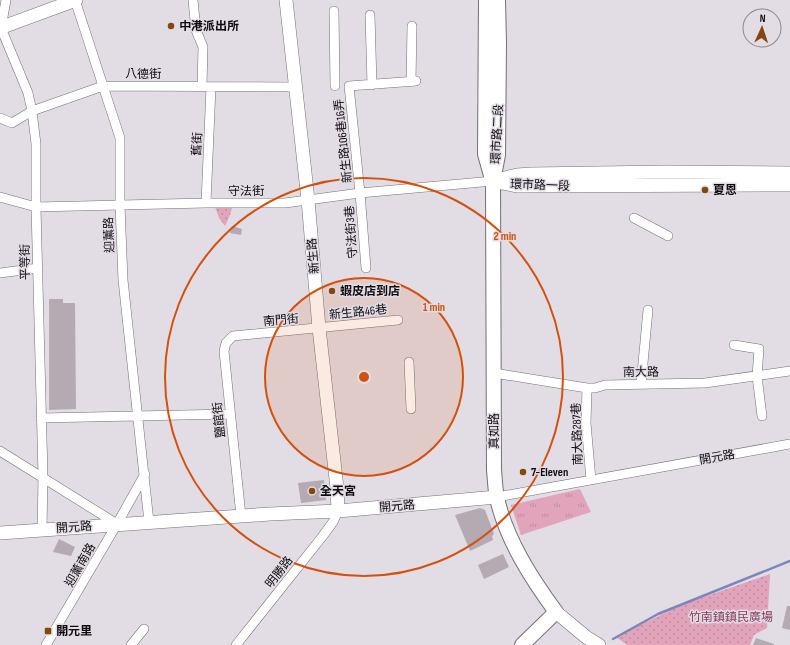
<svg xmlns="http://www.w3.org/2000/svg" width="790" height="645" font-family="'Sofia Sans Condensed','Noto Sans TC',sans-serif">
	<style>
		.grass { fill: url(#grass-tufts) }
		.park { fill: url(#park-dots) }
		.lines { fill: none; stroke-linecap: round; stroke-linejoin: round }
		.stream { stroke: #7c86ba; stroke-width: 2.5 }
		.building { fill: #b3abb1 }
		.street-casing { stroke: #747077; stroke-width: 10 }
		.secondary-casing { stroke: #747077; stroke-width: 14 }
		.primary-casing { stroke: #747077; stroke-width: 16 }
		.street { stroke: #fff; stroke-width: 9 }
		.secondary { stroke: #fff; stroke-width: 13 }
		.primary { stroke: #fff; stroke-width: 14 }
		.ring { fill: none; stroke: #d2510c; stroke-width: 2 }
		.poi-dot { fill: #86470d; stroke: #e2dce4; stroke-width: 1.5 }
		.labels { text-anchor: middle; stroke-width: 3; stroke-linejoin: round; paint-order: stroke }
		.poi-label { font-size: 12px; font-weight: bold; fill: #0d0b0e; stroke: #e2dce4; text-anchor: start }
		.street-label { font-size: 12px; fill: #0d0b0e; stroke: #e2dce4 }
		.park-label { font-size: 12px; fill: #853a5a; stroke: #e2dce4 }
		.centre { fill: #d2510c; stroke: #e2dce4; stroke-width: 2 }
		.ring-label { font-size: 12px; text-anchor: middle; font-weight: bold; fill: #d2510c; stroke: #e2dce4; stroke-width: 3; stroke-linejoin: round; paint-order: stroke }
	</style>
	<defs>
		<pattern id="grass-tufts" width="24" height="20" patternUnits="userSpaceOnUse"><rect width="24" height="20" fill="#e2a4ba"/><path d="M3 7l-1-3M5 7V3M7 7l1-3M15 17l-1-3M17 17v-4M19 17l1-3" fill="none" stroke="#c18c9f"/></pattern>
		<pattern id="park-dots" width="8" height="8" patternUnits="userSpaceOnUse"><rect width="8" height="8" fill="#e2a4ba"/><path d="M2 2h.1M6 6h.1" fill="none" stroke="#c18c9f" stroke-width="1.8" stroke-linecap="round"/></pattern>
	</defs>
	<rect width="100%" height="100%" fill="#e2dce4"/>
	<path class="grass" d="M580,489L591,512L521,535L511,505Z"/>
	<path class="park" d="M215,207L232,208L230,215L225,226L219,218Z
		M770,574L767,628L754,635L750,645H627L616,637L681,605Z"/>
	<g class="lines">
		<path class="stream" d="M613,639L658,614L790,561"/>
	</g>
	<path class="building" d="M232,226L242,229L241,235L230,233Z
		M49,299H63V303H75L76,409L49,410Z
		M324,480L326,500L301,503L298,483Z
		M480,508L485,510L494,534L492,536L493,540L470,551L455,515Z
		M59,539L75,547L71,556L53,552Z
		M503,554L509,567L484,579L478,565Z
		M787,606H790V630L782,628Z
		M756,638L774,644V645H753Z"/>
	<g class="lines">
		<g class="street-casing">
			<path id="street" d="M6,0L1,28L28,93L32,111L36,144V207L43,476L42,530
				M75,0L120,138V206L123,280L149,522
				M193,0L196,30L203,47L202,86
				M334,11L335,86
				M370,15L372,85
				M411,82L412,26
				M0,118L12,123L32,111L103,86L295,87
				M0,197L36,207L206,203H285L360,193L493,181
				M206,203L211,87
				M634,218L668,236
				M366,268L360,193L349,86L416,81
				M0,273L38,268
				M734,345L759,349L757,376L762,416
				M409,362L411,409
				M494,373L587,388H595L605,385L705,383L790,371
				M641,384L648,310
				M587,388L586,423L591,480
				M41,418L230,414
				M0,451L117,524
				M497,497L790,444
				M241,516L224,351L226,343L233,336L398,320
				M46,645L117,524L145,474
				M131,645L144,629
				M236,645L322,537L333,522L338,511"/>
		</g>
		<g class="secondary-casing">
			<path id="secondary" d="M286,0L308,200L319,328L337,488L338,511
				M0,28L76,0
				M493,181L517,175L531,174L664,172L790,173
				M497,182L518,186L790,185
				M0,533L270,514L338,511L497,497
				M556,612L586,637L599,645"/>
		</g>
		<g class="primary-casing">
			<path id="primary" d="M486,0L485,154L492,179
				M498,0L499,43L498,155L493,181L494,470C495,479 495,489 497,498C506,539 531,578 556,612L522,645"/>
		</g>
		<use href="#street" class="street"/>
		<use href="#secondary" class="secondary"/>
		<use href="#primary" class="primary"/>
	</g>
	<circle cx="364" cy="377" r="99" fill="#d2510c" fill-opacity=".12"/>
	<g class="ring">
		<circle cx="364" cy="377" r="99"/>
		<circle cx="364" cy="377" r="199"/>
	</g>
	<g class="poi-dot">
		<circle cx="171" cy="26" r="4"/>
		<circle cx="705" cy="190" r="4"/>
		<circle cx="332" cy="291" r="4"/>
		<circle cx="523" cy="472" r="4"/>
		<circle cx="312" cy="491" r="4"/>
		<rect x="44" y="627" width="8" height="8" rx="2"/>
	</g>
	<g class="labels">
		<g class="poi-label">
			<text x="179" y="30">中港派出所</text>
			<text x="713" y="194">夏恩</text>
			<text x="340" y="295">蝦皮店到店</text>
			<text x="531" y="476">7-Eleven</text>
			<text x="320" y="495">全天宮</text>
			<text x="56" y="635">開元里</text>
		</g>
		<g class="street-label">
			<text x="143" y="78">八德街</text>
			<text transform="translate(497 134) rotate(-87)" y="4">環市路二段</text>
			<text transform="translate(343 141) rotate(-96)" y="4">新生路106巷16弄</text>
			<text transform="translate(197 144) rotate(-87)" y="4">舊街</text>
			<text transform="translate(540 185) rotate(2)" y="4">環市路一段</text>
			<text x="246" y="195">守法街</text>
			<text transform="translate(351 232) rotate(-94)" y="4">守法街3巷</text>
			<text transform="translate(109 235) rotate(-92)" y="4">迎薰路</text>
			<text transform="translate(313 256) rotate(-95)" y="4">新生路</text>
			<text transform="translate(25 262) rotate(-91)" y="4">平等街</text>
			<text transform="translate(358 312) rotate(-6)" y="4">新生路46巷</text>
			<text transform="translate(281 320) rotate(-5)" y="4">南門街</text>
			<text transform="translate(641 372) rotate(-1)" y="4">南大路</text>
			<text transform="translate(219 420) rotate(-96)" y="4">鹽館街</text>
			<text transform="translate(494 431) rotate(-90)" y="4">真如路</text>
			<text transform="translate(577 434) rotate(-92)" y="4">南大路287巷</text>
			<text transform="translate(717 457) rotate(-10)" y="4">開元路</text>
			<text transform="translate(397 506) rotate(-5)" y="4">開元路</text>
			<text transform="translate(74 527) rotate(-4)" y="4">開元路</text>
			<text transform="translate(80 565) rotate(-60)" y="4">迎薰南路</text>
			<text transform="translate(279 572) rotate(-52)" y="4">明勝路</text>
		</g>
		<g class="park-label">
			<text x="731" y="621">竹南鎮鎮民廣場</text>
		</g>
	</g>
	<circle cx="364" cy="377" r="6" class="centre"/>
	<g class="ring-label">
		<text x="505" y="240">2 min</text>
		<text x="434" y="311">1 min</text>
	</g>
	<g transform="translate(762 28) rotate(3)"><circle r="19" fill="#e2dce4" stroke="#8d888e"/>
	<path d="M0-3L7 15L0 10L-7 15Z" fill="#86470d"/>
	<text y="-6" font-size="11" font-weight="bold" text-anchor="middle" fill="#0d0b0e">N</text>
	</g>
</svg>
